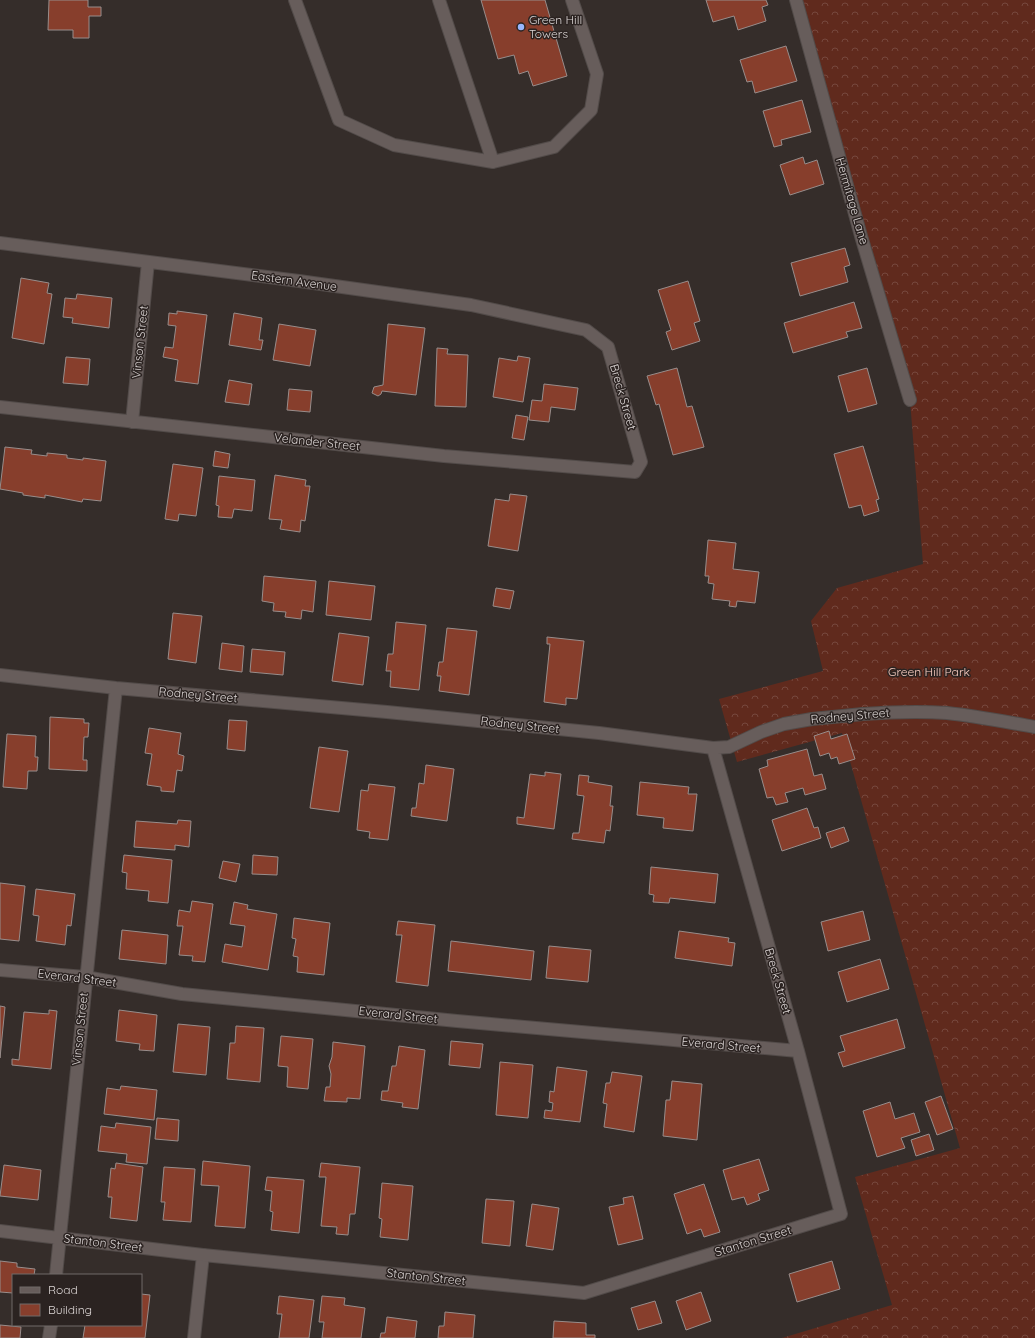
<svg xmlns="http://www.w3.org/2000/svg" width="1035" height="1338" font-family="Quicksand,sans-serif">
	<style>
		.forest { fill: url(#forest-crowns) }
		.building { fill: #873e2c; stroke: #988d8b }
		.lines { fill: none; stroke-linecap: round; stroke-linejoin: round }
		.lane-casing { stroke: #524b49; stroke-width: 14 }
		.street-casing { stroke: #524b49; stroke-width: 14 }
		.lane { stroke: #675d5b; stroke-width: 12 }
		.street { stroke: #675d5b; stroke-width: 12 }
		.poi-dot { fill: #98b6fd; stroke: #2b2321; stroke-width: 1.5 }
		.labels { text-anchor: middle; stroke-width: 3; stroke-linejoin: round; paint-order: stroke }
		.poi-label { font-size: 12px; fill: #dbd5d4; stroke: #2b2321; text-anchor: start }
		.street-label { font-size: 12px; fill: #dbd5d4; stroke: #2b2321 }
		.park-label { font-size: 12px; fill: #f9ccc0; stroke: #2b2321 }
	</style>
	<defs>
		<pattern id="forest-crowns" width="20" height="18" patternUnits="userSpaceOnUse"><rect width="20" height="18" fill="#602a1d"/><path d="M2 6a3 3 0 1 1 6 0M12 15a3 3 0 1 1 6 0" fill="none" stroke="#76483d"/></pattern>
	</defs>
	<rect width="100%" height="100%" fill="#352d2a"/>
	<path class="forest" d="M796,0H1035V1338H782L892,1305L855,1177L960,1148L842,733L737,762L719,699L823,671L811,621L837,588L923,564L910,400Z"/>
	<path class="building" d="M49,0H88V7H101V16H89V38H73V30H48Z
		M481,0H545L567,76L533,86L528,71L519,74L514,55L498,59Z
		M706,0H766L768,5L762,7L766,21L738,30L734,16L713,22Z
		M786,46L797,81L755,93L752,81L747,82L740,60Z
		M802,100L811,132L781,140L782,145L774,147L763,111Z
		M803,157L805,164L817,160L824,184L790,195L780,165Z
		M845,248L850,265L844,267L848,282L800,296L791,263Z
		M21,278L49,283L47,293L52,294L44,344L12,338Z
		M688,281L700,321L694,323L700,341L672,350L666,332L671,330L658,290Z
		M77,294L112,298L109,328L72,323L73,318L63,317L65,298L76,299Z
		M854,302L862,328L846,332L848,337L793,353L784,323Z
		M177,311L207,315L198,384L175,381L178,360L163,357L165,347L173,348L176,326L168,325L169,313L177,314Z
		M234,313L262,318L259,340H263L261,350L229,345Z
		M279,324L316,330L310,366L273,360Z
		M388,324L425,328L416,395L382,391L381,394L378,396L372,393L374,387L383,385Z
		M437,348L448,349L447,354L468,355L466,407L435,406Z
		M518,356L530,358L523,402L493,397L499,358L517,361Z
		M66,357L90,359L88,385L63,383Z
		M677,368L687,407L692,406L704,447L673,455L659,404L656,405L647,376Z
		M867,368L877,404L848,412L838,376Z
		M229,380L252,384L249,405L225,402Z
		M544,384L578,388L575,410L551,407L549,422L529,420L532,400L542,401Z
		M289,389L312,391L310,412L287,410Z
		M516,415L528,417L524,440L512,438Z
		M863,446L879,499L876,500L879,511L864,516L861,505L849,508L834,454Z
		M5,447L32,450L31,454L47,456V453L67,455V458L83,460V458L106,461L101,501L83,499L82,502L45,495V498L23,495V493L0,489Z
		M215,451L230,454L228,468L213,466Z
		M173,464L203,468L196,516L179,514L178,521L165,519Z
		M275,475L306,480L305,486H310L305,521L301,520L300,532L280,529L282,520L269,519Z
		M219,476L255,480L252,511L234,509L232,518L218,517L219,506L216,505Z
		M510,494L527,496L518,551L488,546L495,499L509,501Z
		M708,540L736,543L733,569L759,572L755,603L737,601L736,607L729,606L730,601L712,599L714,584L708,583L709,576H705Z
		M264,576L316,581L313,612L302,610L301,619L285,617L286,612L273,611L274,603L262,601Z
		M329,581L375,586L371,620L326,615Z
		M496,588L514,591L510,609L493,606Z
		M173,613L202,616L196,663L168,659Z
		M396,622L426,625L419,690L390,687L391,671H386L388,654H393Z
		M447,628L477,631L469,695L439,691L441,676H437L439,662H443Z
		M339,633L369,637L363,685L332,681Z
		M547,637L584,641L577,699L566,698V705L544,702L550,644H547Z
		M222,643L244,646L242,672L219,669Z
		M252,649L285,652L283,675L250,672Z
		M50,717L84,719V723H89L88,737H84L83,760H87V771L49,769Z
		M229,720L247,721L245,751L227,749Z
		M149,728L181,733L178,754L184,756L182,771L177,770L174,792L161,791V787L147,785L152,754L145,753Z
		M829,731L831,739L847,734L855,759L839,764L837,757L831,759L829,753L820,756L814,736Z
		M7,734L36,736L35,757H38L37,771H28L27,789L3,787Z
		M319,747L348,751L339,812L310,808Z
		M807,749L814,776L822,774L826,789L805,795L803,788L785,793L788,802L776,805L773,797L767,798L759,769L768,766L767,760Z
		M426,765L454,769L447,821L411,816L412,808H416L419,783L424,784Z
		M545,772L561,774L554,829L517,824V817L524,818L530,774L545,776Z
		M579,775L589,776L588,782L612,786L610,806H613L610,831L606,830L604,843L572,839L573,833H579L584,796L577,795Z
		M640,782L689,787L688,794H697L693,831L663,828L664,818L637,815Z
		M369,784L395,787L388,840L369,838L370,832L357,830L361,790L368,791Z
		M807,808L814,828L818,827L821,838L782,851L772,820Z
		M178,820L191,821L189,847L175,845V850L134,847L136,821L177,824Z
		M844,827L849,841L831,848L826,833Z
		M124,855L172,860L168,903L148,901L149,891L126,889L127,873L122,872Z
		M253,855L278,857L277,875L252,874Z
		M223,861L240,864L236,882L219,878Z
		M651,867L718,874L715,903L670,898L669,903L653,902L654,895L649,894Z
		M0,883L25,886L19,941L0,939Z
		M36,889L75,894L71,926L67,925L65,945L36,941L39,916L33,915Z
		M192,901L213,904L205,962L192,961L193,956L179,955L183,926H177L179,910L190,912Z
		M234,902L248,905L247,909L277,914L268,970L222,962L225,944L242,947L245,926L230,924Z
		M863,911L870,940L828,951L821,922Z
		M294,918L330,923L324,975L297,972L298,957L293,956L296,939L292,938Z
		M398,921L435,925L428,986L396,982L402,935H396Z
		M122,930L168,935L166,964L119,959Z
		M679,931L729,938L728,942L735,943L732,966L675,958Z
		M451,941L534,951L531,980L448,971Z
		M549,946L591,950L588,982L546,978Z
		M880,959L889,989L847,1002L838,972Z
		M0,1006L5,1007L0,1058Z
		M49,1010L57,1011L51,1069L12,1065V1059L19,1060L24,1012L49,1014Z
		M119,1010L157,1015L154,1051L139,1050L140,1044L116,1041Z
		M897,1019L905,1048L843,1067L838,1053L845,1051L840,1036Z
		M178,1024L210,1027L206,1075L173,1072Z
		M236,1026L264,1028L260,1082L227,1079L230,1043H235Z
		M281,1036L313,1039L308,1089L287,1087L288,1067L278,1066Z
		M451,1041L483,1044L480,1068L449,1065Z
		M333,1042L365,1046L360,1099L347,1098V1102L324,1101L326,1087H330L331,1074L329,1066L332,1057Z
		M399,1046L425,1050L418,1109L402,1107L403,1103L381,1100L382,1091H388L392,1066H396Z
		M500,1062L533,1065L528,1118L496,1115Z
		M557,1067L587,1071L580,1122L544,1118L545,1110L552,1111L553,1103L549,1102L550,1091L554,1092Z
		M612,1072L642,1076L634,1132L604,1127L607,1104L603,1103L606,1083H610Z
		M672,1081L702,1084L697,1140L663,1136L666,1100H670Z
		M121,1086L157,1090L154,1120L104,1114L107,1088L120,1090Z
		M941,1096L953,1129L937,1135L925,1102Z
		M890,1102L895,1119L914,1113L920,1132L901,1138L905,1148L877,1157L863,1111Z
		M157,1118L179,1120L178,1141L155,1139Z
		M116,1123L151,1127L147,1164L126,1162L127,1154L98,1151L101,1126L115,1128Z
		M929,1134L934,1150L916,1156L911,1140Z
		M759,1159L769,1190L758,1194L760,1200L747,1205L744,1197L732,1200L723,1170Z
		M203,1161L250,1166L245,1228L215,1226L219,1186L201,1185Z
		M116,1163L143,1167L137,1221L110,1218L112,1197H108L111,1168L115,1169Z
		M321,1163L360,1167L355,1214H350L348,1235L336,1234L337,1227L321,1226L326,1177H319Z
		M4,1165L41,1170L38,1200L0,1196Z
		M164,1167L195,1169L191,1222L163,1220L165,1202H161Z
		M267,1177L304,1180L299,1233L271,1230L273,1212L270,1211L272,1191L265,1190Z
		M382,1183L413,1186L408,1240L380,1237L382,1219L379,1218Z
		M704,1184L720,1232L704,1237L701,1229L687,1234L674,1194Z
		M633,1196L643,1239L618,1245L609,1207L624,1204L623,1198Z
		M486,1199L514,1201L510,1246L482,1243Z
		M532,1204L559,1208L553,1250L526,1246Z
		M0,1261L17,1263V1267L35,1269L34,1275H13V1293L0,1292Z
		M832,1261L840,1289L797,1302L789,1274Z
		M701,1292L711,1321L686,1330L676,1301Z
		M141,1294L150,1295L145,1338H83L85,1325H141Z
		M279,1296L314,1300L309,1338H279L282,1314H277Z
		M322,1296L345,1298L344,1305L365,1308L361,1338H322L324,1322H319Z
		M655,1301L662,1323L638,1330L631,1308Z
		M445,1312L475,1315L473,1338H438L439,1326H444Z
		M387,1317L417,1321L415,1338H380L381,1333H385Z
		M554,1321L586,1323V1335H595V1338H553Z
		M0,1325L21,1327L20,1338H0Z"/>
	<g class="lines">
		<g class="lane-casing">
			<path id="lane" d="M295,0L339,120L394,145L493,162L554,147L591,110L597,74L572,0
				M439,0L493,162
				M863,714C891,712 919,711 947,713C976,716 1006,722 1035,727
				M194,1338L203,1255"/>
		</g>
		<g class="street-casing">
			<path id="street" d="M796,0L861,236L910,400
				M0,243L299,281L471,305L586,330L608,347L641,462L635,472L444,456L0,407
				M132,422L148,262
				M0,675L116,688L387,712L599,733L713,748L729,747L761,732L784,724L812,719L863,714
				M0,970L85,977L182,994L457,1021L798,1051
				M0,1231L203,1255L584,1293L841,1214L798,1051L713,748
				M56,1275L116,688
				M49,1338L51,1325"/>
		</g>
		<use href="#lane" class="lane"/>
		<use href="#street" class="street"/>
	</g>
	<circle class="poi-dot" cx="521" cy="27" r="4"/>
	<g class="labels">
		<g class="poi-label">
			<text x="529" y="24">Green Hill<tspan x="529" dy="14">Towers</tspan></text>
		</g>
		<g class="street-label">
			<text transform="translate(852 201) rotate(74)" y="4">Hermitage Lane</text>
			<text transform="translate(294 281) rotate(8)" y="4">Eastern Avenue</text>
			<text transform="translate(140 342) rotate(-84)" y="4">Vinson Street</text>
			<text transform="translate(623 397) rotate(74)" y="4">Breck Street</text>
			<text transform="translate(317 442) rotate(6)" y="4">Velander Street</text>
			<text transform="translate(198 695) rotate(5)" y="4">Rodney Street</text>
			<text transform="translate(850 716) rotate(-5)" y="4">Rodney Street</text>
			<text transform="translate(520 725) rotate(6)" y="4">Rodney Street</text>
			<text transform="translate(77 978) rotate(7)" y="4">Everard Street</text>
			<text transform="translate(778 981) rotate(74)" y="4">Breck Street</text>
			<text transform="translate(398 1015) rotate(6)" y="4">Everard Street</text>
			<text transform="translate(80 1029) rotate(-84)" y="4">Vinson Street</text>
			<text transform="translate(721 1045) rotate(5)" y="4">Everard Street</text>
			<text transform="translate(753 1241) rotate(-17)" y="4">Stanton Street</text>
			<text transform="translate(103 1243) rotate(7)" y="4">Stanton Street</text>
			<text transform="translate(426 1277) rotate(6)" y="4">Stanton Street</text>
		</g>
		<g class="park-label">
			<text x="929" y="676">Green Hill Park</text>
		</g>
	</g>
	<rect x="12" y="1274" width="130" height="52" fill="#2b2321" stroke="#716a69"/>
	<rect x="20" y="1287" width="20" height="6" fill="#675d5b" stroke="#716a69"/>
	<text x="48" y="1294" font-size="12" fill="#dbd5d4">Road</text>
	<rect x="20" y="1304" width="20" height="12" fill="#873e2c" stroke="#716a69"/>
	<text x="48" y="1314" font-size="12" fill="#dbd5d4">Building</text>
</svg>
